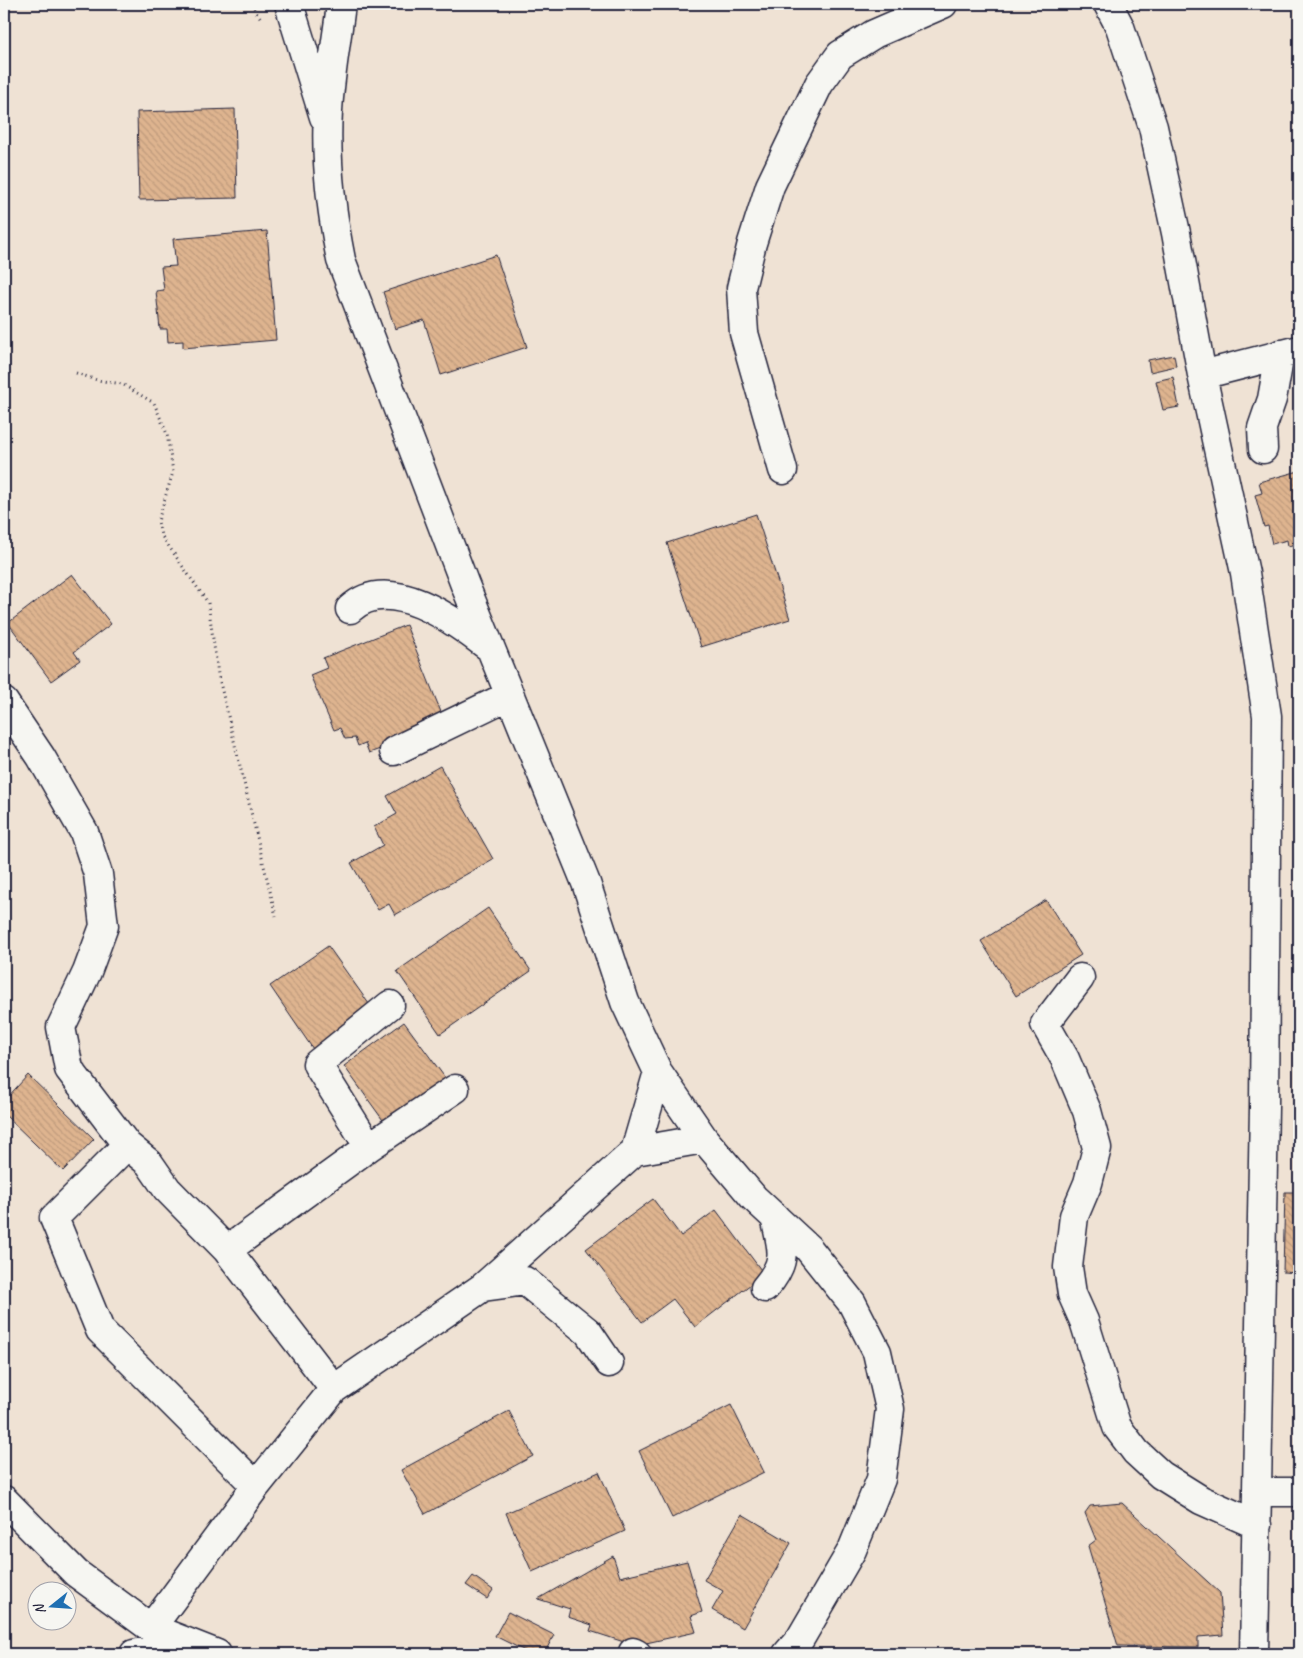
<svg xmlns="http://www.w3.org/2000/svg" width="1303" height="1658" font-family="Caveat,sans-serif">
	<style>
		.building { fill: url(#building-back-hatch); stroke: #22223b }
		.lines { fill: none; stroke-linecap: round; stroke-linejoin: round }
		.minor-casing { stroke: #22223b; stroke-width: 31 }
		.path { stroke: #22223b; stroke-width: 3; stroke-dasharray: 1 4; stroke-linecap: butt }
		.minor { stroke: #f6f6f2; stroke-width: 28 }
	</style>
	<defs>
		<pattern id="building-back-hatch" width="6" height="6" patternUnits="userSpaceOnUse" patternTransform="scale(1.25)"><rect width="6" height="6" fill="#deb48f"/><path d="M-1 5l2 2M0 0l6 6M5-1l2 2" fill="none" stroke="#be9a7c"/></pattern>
	</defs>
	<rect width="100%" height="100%" fill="#efe2d4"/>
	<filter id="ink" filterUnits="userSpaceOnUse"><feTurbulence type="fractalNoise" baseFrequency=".02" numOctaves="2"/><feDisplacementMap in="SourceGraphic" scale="10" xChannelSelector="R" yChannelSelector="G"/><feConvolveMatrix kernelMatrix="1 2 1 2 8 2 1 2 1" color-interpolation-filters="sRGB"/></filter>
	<g filter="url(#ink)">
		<path class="building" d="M235,109L237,198L139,200L137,112Z
			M267,231L276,340L183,348V341L168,342L167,329H160L156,291L164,290L161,267L176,266L173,239Z
			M496,255L527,347L441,375L424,320L395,329L383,292Z
			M1174,355L1176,366L1150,372L1148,360Z
			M1173,377L1179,407L1163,410L1156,381Z
			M1299,471V543L1288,546L1287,540L1272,544L1268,526L1264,527L1255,495L1262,493L1259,482Z
			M756,514L790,619L701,647L667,543Z
			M72,574L111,624L74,652L80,660L51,681L8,623Z
			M406,625L443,717L397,743L369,753L365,743L358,746L355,738L345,739L340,728L334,730L310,675L327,668L323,658Z
			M440,766L493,859L395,915L389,904L378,910L351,863L383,845L374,827L397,814L387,796Z
			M1046,900L1081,955L1016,996L981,941Z
			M488,908L531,971L440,1034L397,971Z
			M328,946L374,1011L315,1052L270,986Z
			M404,1022L446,1079L385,1123L344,1066Z
			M28,1075L94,1139L63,1171L4,1114V1101Z
			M1285,1192H1299V1273L1283,1272Z
			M653,1199L681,1236L716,1210L764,1274L695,1327L673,1299L642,1322L586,1249Z
			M731,1405L764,1472L672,1518L639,1451Z
			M509,1411L533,1456L425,1514L401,1470Z
			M1296,1447H1299V1470L1293,1469Z
			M599,1472L625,1531L532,1572L506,1513Z
			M1122,1503L1220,1593L1223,1635L1198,1637V1647L1118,1646L1088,1546L1096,1540L1085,1513L1090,1506Z
			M742,1514L791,1543L743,1628L712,1610L723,1591L704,1580Z
			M613,1556L620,1577L687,1561L702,1612L691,1616L696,1632L637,1645L627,1643L590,1631L592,1625L568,1617L570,1609L538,1599Z
			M473,1576L493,1590L487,1599L466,1585Z
			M508,1612L554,1635L544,1654H531L495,1636Z"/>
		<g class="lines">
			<g class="minor-casing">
				<path id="minor" d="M289,4L324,117
					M341,4C337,39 330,75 328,111C325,161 331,210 341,260L465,585L586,883L625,1002L658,1072L635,1151L704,1139L754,1198L808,1248L852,1303L877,1352L890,1409L881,1479L852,1550L800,1639L787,1654
					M1108,4L1120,27L1153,127L1176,233L1202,375L1245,573L1267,716L1264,1107L1254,1654
					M1202,375L1299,350
					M1263,449L1262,428L1272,399L1280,354
					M783,470L744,333L741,288L752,243L770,186L819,84L840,55L874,34L943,4
					M350,609C390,571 457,623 490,648
					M4,702L41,757L84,832L98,874L104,926L87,972L61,1027L69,1069L127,1145L149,1163L167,1189L227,1250L334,1389
					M394,751L510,695
					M1080,978L1045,1024L1065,1059L1087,1111L1097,1148L1088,1183L1074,1216L1068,1267L1072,1294L1084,1321L1117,1427L1136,1452L1161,1475L1201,1500L1257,1525
					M658,1072L704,1139
					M127,1145L54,1218L100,1330L256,1486
					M369,1147L455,1089
					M227,1250L369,1147L317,1064L390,1005
					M483,1287L525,1281L588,1332L609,1363
					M765,1288C789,1260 782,1250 775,1217
					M1258,1492H1299
					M4,1500L76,1573L151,1628L217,1654
					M151,1628L256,1486L334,1389L483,1287L635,1151
					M633,1652L637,1654
					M134,1654L187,1643"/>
			</g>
			<path class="path" d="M251,4L262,20
				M76,373L97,380L122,384L154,403L167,434L173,472L158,521L161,535L208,603L218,674L276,916"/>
			<use href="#minor" class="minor"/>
		</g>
	</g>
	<rect width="1303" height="1658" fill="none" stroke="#f6f6f2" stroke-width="20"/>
	<rect x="10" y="10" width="1283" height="1638" fill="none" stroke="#22223b" stroke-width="2" filter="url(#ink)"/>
	<g transform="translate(52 1606) rotate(253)"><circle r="24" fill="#f6f6f2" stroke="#a1a1a9"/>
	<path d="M0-4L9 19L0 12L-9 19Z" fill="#1f6fb2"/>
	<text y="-8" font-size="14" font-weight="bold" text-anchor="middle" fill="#22223b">N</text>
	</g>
</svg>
